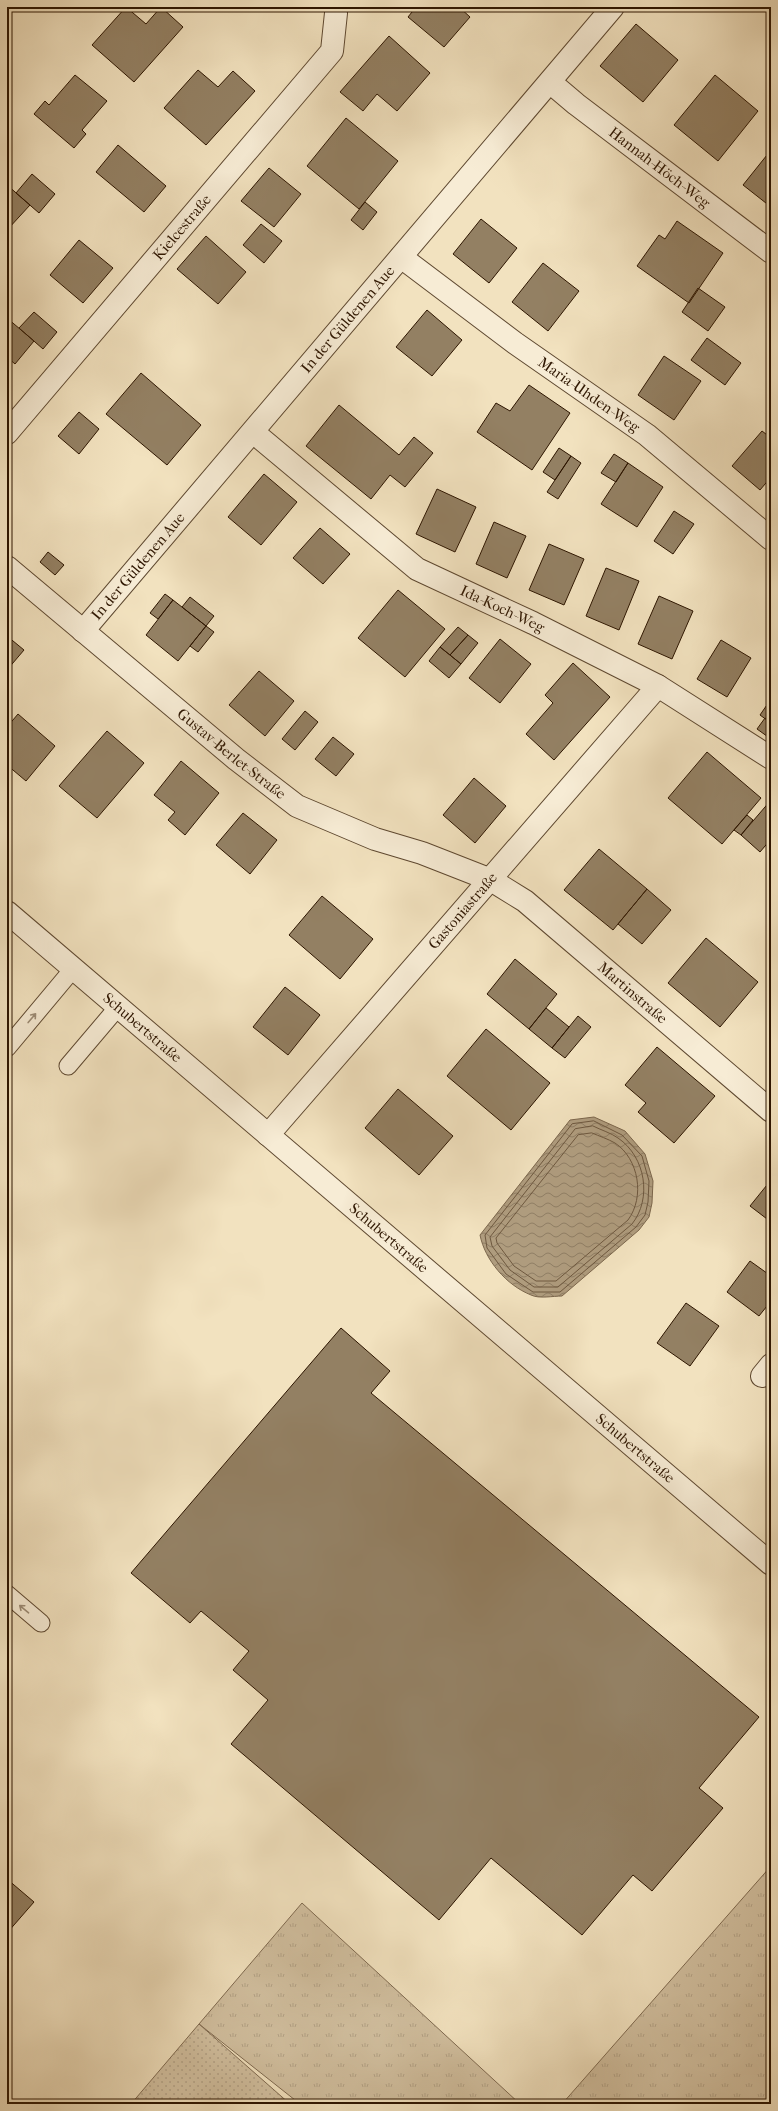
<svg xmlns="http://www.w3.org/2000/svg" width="778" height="2111" font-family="'IM FELL French Canon',serif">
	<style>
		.grass { fill: url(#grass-tufts); stroke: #7f6a50 }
		.garden { fill: url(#garden-dots); stroke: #7f6a50 }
		.water { fill: url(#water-waves); stroke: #7b664c }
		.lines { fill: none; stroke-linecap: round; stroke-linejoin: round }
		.shore { stroke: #6e583f; stroke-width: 1 }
		.building { fill: #938063; stroke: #2d1500 }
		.lane-casing { stroke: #5e4830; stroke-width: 19 }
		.street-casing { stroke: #5e4830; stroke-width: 24 }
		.lane { stroke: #f7ecd5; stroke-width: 17 }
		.street { stroke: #f7ecd5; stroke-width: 22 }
		.oneway { stroke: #9c8b75 }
		.labels { text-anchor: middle; stroke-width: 3; stroke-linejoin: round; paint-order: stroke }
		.street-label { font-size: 15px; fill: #2d1500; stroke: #f7ecd5 }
	</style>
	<defs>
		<pattern id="grass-tufts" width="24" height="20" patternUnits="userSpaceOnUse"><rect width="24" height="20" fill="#d1bf9f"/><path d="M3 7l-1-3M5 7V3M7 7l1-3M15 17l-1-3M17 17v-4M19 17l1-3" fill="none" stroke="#b4a387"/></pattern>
		<pattern id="garden-dots" width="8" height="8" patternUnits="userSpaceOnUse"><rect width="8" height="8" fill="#d1bf9f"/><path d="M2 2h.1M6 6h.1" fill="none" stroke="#b4a387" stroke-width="1.8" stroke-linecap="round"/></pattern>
		<pattern id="water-waves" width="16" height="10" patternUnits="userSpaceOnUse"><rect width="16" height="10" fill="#af9c7e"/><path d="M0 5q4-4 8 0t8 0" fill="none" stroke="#8f7e65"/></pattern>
	</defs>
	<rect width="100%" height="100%" fill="#f2e2bf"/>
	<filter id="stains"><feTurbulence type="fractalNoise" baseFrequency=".005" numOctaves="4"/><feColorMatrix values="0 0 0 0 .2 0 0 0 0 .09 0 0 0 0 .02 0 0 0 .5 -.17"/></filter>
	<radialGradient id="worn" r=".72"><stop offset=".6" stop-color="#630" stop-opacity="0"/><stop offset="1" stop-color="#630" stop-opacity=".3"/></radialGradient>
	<path class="grass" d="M771,1866V2104H562Z
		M302,1903L520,2104H300L199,2024Z"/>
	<path class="garden" d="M199,2024L290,2104H131Z"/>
	<path class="water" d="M594,1117L625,1131L645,1154L653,1181L652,1203L649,1217L639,1230L562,1296C553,1296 539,1299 531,1295C506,1285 485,1260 480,1235L570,1120Z"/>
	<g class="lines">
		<path class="shore" d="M594,1121L622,1135L642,1156L649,1181L648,1202L645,1215L636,1227L560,1292H533L506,1274L487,1248L485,1235L572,1124Z
			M593,1126C601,1130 611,1133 618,1138C646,1157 652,1199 632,1224L558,1287H534L510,1270L492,1246L490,1237L575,1129Z
			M592,1133C599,1136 608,1139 615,1143C639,1159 645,1197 628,1220L556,1281H536L514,1266L497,1243L496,1238L578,1135Z"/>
	</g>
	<path class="building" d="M126,7L146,24L161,7L183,27L134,82L92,45Z
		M416,7H459L470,17L444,47L408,17Z
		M636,24L678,60L643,102L600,66Z
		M389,36L430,73L397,111L377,94L363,111L340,92Z
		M198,70L218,87L233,71L255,91L206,145L164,108Z
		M75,75L107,101L82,130L86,134L74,148L34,114L45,101L49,105Z
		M715,75L758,111L718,161L674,125Z
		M346,118L398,161L359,209L307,166Z
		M118,145L166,186L144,212L96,172Z
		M771,150V207L743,185Z
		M269,168L301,194L274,227L241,201Z
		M32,174L55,194L39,213L16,193Z
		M7,185L30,205L8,229L7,228Z
		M365,202L377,212L363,230L351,220Z
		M481,219L517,248L489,283L453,254Z
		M677,221L723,253L689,303L637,266L659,235L665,239Z
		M261,224L282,241L264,263L243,245Z
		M206,236L246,272L218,304L177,269Z
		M79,240L113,268L83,303L50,275Z
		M543,263L579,291L548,331L512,302Z
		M698,288L725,307L708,331L682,312Z
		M427,310L462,340L432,376L396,347Z
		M34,312L57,332L43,349L19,328Z
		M7,318L34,341L15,364L7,357Z
		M707,338L741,363L725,385L691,360Z
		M664,356L701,381L674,420L638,395Z
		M141,373L201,425L167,465L106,414Z
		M529,385L570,413L532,470L477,432L496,403L510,411Z
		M339,405L399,455L414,437L433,453L405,487L390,475L371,499L306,446Z
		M79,412L99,429L79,454L58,436Z
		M762,431L771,438V477L760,490L732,466Z
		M559,448L571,456L555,480L543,472Z
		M614,454L628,463L616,482L601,473Z
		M571,456L581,463L558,499L547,492Z
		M628,463L663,487L637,527L601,504Z
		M264,474L297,502L261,545L228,517Z
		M437,489L476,507L455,552L416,534Z
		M674,511L694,524L673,554L654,541Z
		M494,522L526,536L507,578L476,564Z
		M320,528L350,554L323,584L293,558Z
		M549,544L584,559L564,605L529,590Z
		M48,552L64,565L55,575L40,562Z
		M606,568L639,581L619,630L586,616Z
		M398,590L445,629L405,677L358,638Z
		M165,594L173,600L158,619L150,613Z
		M659,596L693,611L672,659L638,644Z
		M190,597L214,616L206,626L182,607Z
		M173,600L206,626L178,661L146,635Z
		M206,626L214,632L198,652L190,646Z
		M458,627L468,635L450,655L440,647Z
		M468,635L478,643L461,664L450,655Z
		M7,636L24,650L7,670Z
		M500,639L531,664L500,703L469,678Z
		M721,640L751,658L727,697L697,679Z
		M440,647L461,664L449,678L429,661Z
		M573,663L610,697L554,760L526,734L553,703L545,695Z
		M259,671L294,701L265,736L229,705Z
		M771,699V723L760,715Z
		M305,711L318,722L295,750L282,739Z
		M18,714L55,746L26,781L7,765V727Z
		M765,718L771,723V739L757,729Z
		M107,731L144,763L97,818L59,786Z
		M333,737L354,754L336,776L315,759Z
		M707,752L761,798L722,844L668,798Z
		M181,761L219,793L185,835L168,820L175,812L154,795Z
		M474,778L506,806L475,843L443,815Z
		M771,800V839L760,852L741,835Z
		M243,813L277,840L250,874L216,845Z
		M747,815L753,820L741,835L734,830Z
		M599,849L647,889L613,930L564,890Z
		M647,889L671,910L642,944L618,924Z
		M322,896L373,939L340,979L289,935Z
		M706,938L758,982L720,1027L668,983Z
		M515,959L557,994L529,1029L487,994Z
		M285,987L320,1015L288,1055L253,1027Z
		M546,1008L569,1027L552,1048L529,1029Z
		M578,1016L591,1027L565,1058L552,1048Z
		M486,1029L550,1083L511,1130L447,1076Z
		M657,1047L715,1096L674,1143L638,1112L646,1103L625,1085Z
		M398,1089L453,1136L419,1175L365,1128Z
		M771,1180V1222L750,1206Z
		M750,1261L771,1276V1301L759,1316L727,1292Z
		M686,1303L719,1326L690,1366L657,1343Z
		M341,1328L390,1371L371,1393L759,1717L699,1788L723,1808L652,1891L633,1875L582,1935L491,1858L439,1920L231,1744L268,1700L233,1670L249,1651L201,1611L190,1623L131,1573Z
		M7,1879L34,1902L7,1933Z"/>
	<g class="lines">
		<g class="lane-casing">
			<path id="lane" d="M7,1048L73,969
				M68,1066L118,1007
				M7,1594L41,1623"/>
		</g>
		<g class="street-casing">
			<g id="street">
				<path id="s1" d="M550,82L576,104L771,252"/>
				<path id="s2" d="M401,257L515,343L647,435L771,539"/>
				<path id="s3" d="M253,432L417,569L533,623L658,686L771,758"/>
				<path id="s4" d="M7,433L332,51L336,13"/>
				<path id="s5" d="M7,567L236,759L297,806L375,839L422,853L491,880L525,901L771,1111"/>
				<path id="s6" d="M83,631L613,7"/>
				<path id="s7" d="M7,912L771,1564"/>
				<path id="s8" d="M268,1135L658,686"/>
				<path d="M762,1376L771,1365"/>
			</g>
		</g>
		<use href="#lane" class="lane"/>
		<use href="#street" class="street"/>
	</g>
	<defs><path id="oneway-shaft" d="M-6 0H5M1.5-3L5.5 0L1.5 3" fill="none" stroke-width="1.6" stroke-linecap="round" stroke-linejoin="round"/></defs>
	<g class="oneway">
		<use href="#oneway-shaft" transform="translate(32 1018) rotate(-50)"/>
		<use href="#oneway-shaft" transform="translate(24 1609) rotate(-140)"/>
	</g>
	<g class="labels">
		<g class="street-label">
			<text dy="5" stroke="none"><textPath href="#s1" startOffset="139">Hannah-Höch-Weg</textPath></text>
			<text dy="5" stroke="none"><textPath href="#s4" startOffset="270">Kielcestraße</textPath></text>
			<text dy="5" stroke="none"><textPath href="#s6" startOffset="409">In der Güldenen Aue</textPath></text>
			<text dy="5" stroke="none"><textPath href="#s2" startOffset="233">Maria-Uhden-Weg</textPath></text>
			<text dy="5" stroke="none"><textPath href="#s6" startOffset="85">In der Güldenen Aue</textPath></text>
			<text dy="5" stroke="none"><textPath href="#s3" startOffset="308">Ida-Koch-Weg</textPath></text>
			<text dy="5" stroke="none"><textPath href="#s5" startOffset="292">Gustav-Berlet-Straße</textPath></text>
			<text dy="5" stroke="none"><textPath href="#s8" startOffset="297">Gastoniastraße</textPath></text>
			<text dy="5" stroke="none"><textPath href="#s5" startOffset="765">Martinstraße</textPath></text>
			<text dy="5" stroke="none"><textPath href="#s7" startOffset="178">Schubertstraße</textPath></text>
			<text dy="5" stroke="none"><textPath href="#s7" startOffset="502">Schubertstraße</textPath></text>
			<text dy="5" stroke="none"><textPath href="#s7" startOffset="826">Schubertstraße</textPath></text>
		</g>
	</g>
	<rect width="778" height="2111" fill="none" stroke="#f2e2bf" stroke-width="24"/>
	<rect x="8" y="8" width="762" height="2095" fill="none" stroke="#2d1500" stroke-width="2"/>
	<rect x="12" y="12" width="754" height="2087" fill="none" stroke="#2d1500"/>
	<rect width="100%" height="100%" filter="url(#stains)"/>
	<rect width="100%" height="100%" fill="url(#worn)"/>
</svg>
